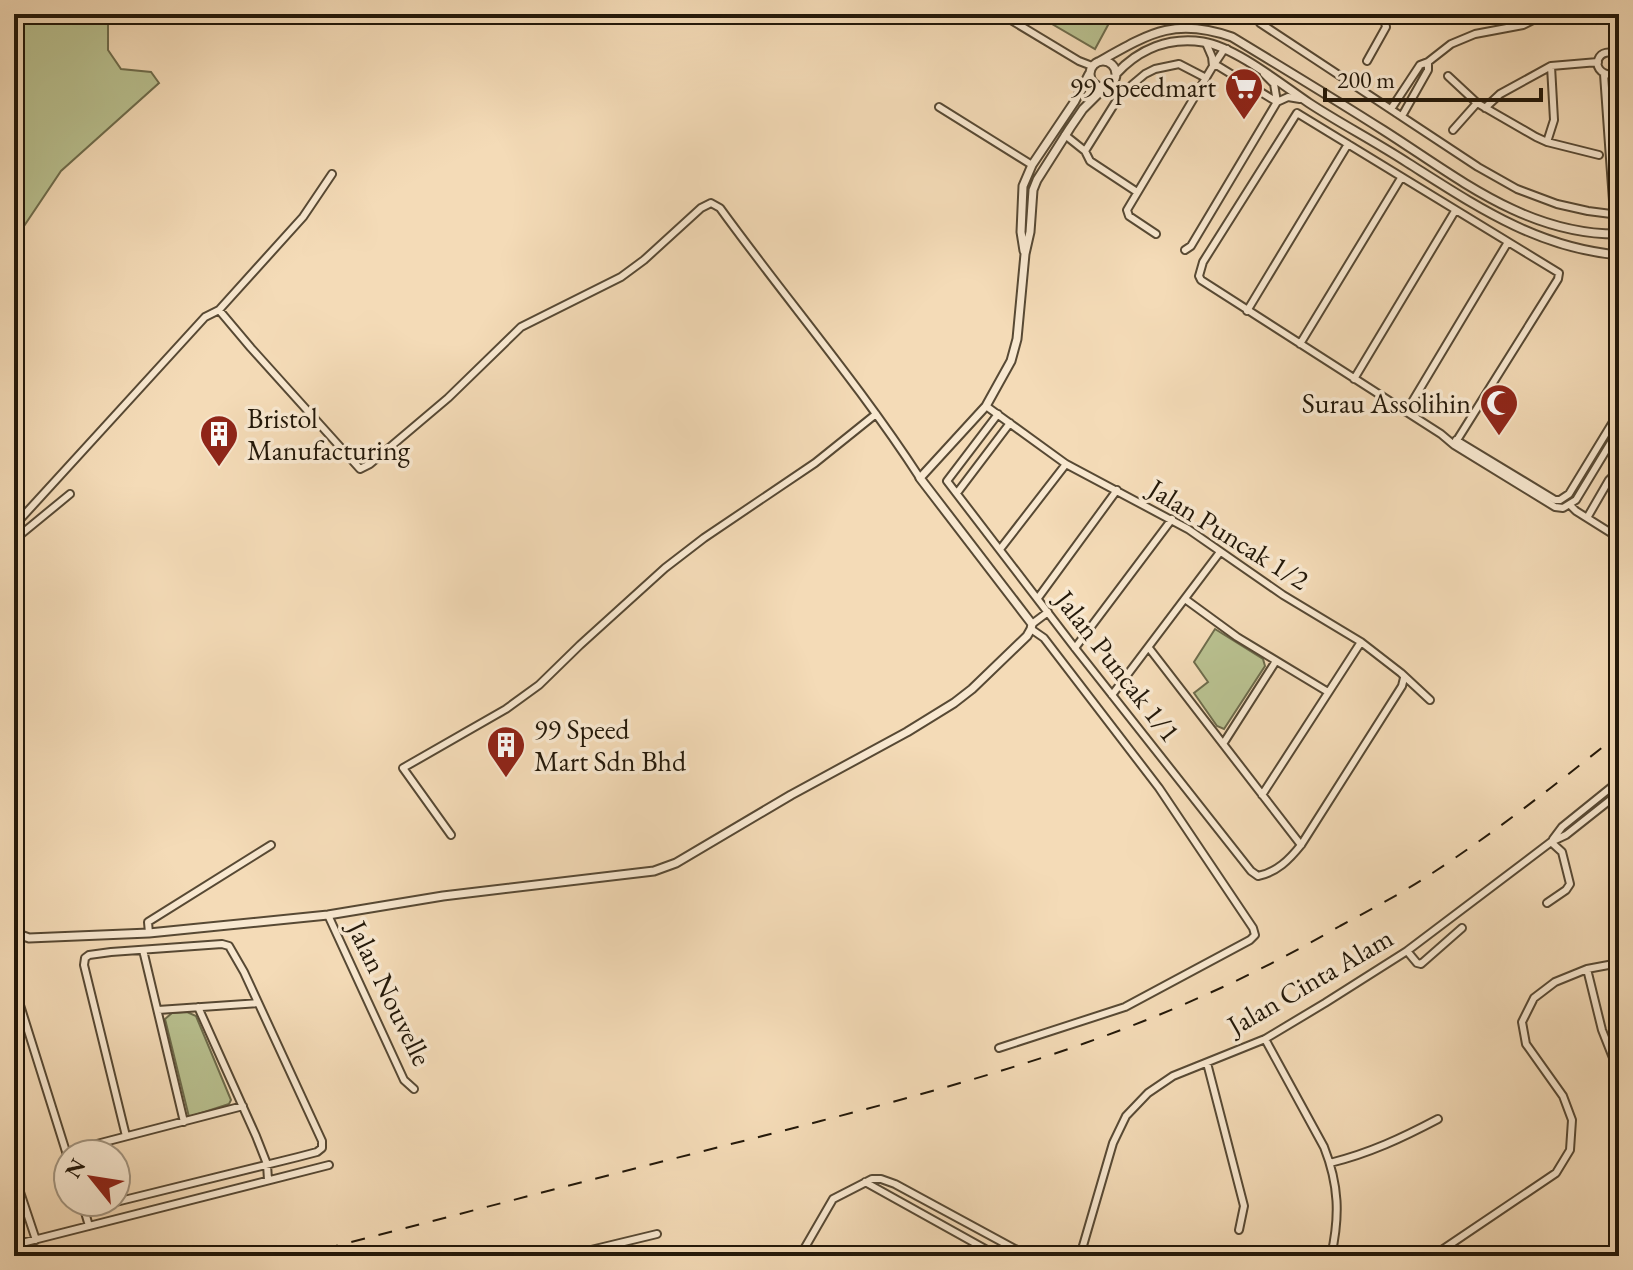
<svg xmlns="http://www.w3.org/2000/svg" width="1633" height="1270" font-family="'EB Garamond',serif">
	<style>
		.green { fill: #b9c190; stroke: #6e6c4c; stroke-width: 2 }
		.lines { fill: none; stroke-linecap: round; stroke-linejoin: round }
		.minor-casing { stroke: #574934; stroke-width: 10 }
		.tertiary-casing { stroke: #574934; stroke-width: 11 }
		.minor { stroke: #f8e8d0; stroke-width: 6 }
		.tertiary { stroke: #f8e8d0; stroke-width: 7 }
		.rail { stroke: #231809; stroke-width: 2; stroke-dasharray: 14 14; stroke-linecap: butt }
		.labels { text-anchor: middle; stroke-width: 7; stroke-linejoin: round; paint-order: stroke }
		.poi-label { font-size: 28px; fill: #231809; stroke: #f8e8d0; text-anchor: end }
		.street-label { font-size: 28px; fill: #231809; stroke: #f8e8d0 }
	</style>
	<rect width="100%" height="100%" fill="#f4dbb7"/>
	<filter id="stains"><feTurbulence type="fractalNoise" baseFrequency=".0025" numOctaves="4"/><feColorMatrix values="0 0 0 0 .2 0 0 0 0 .09 0 0 0 0 .02 0 0 0 .5 -.17"/></filter>
	<radialGradient id="worn" r=".72"><stop offset=".6" stop-color="#630" stop-opacity="0"/><stop offset="1" stop-color="#630" stop-opacity=".3"/></radialGradient>
	<path class="green" d="M14,14H108V50L121,69L151,72L159,83L61,171L14,241Z
		M1035,14H1114L1095,49Z
		M1215,629L1263,659L1265,666L1224,729L1217,726L1194,693L1208,682L1194,662Z
		M187,1012L196,1016L231,1100L229,1104L189,1117L165,1019L172,1013Z"/>
	<g class="lines">
		<g class="minor-casing">
			<path id="minor" d="M1001,14L1079,61L1092,66
				M1254,14L1260,23L1478,167L1517,189L1557,204L1588,211L1619,215
				M1206,43L1212,57L1213,66
				M1619,57C1599,41 1586,73 1612,75L1619,70
				M1367,61L1386,27L1383,14
				M1213,66H1218L1277,102
				M1616,73L1619,92
				M1264,74L1274,84L1277,102
				M1604,74L1614,215
				M1448,76L1477,103L1536,137L1547,142L1599,155
				M1277,102L1288,97L1300,99
				M939,107L1032,165
				M1485,108L1500,94L1551,66L1598,62
				M1391,109L1420,65L1428,62L1451,44L1475,34L1523,25L1545,14
				M1402,116L1428,70V62
				M1453,130L1477,103
				M1065,135L1085,151
				M1547,142L1554,120L1551,66
				M1137,192L1090,161L1085,151L1120,95L1145,74L1155,69L1179,64L1206,78
				M1156,234L1129,216L1127,210L1213,66L1223,51L1227,49
				M1185,250L1191,246L1277,102
				M219,310L251,348L360,469L370,464L448,398L521,327L621,277L644,260L701,208L711,203L720,208C786,299 859,384 920,478
				M1247,311L1348,144
				M1300,344L1401,178
				M1354,379L1455,211
				M986,406L1066,464L1188,529L1283,595L1361,642L1401,673L1430,700
				M1406,412L1508,242
				M998,414L947,481L1075,648L1251,871L1258,876C1277,872 1289,860 1301,845L1402,686L1404,678
				M1456,440L1555,500H1560L1569,494L1619,412
				M1454,445L1558,279L1559,273L1297,113L1203,262L1199,276L1201,280L1441,434L1454,445L1555,507L1563,508L1576,500L1619,429
				M957,493L1010,423
				M1570,505L1576,511L1619,538
				M1587,518L1609,480L1612,477L1619,479
				M14,526L205,317L219,310L303,217L332,174
				M14,540L70,494
				M1001,548L1066,464
				M1038,598L1117,490
				M1185,599L1237,637L1328,692
				M1032,624L1048,612
				M1075,648L1172,519
				M1149,648L1301,845
				M1112,695L1220,552
				M1223,744L1276,661
				M1262,795L1361,642
				M451,835L403,768L506,709L539,685L580,645L665,568L704,538L815,463L876,414
				M1553,839L1562,827L1619,781
				M1547,903L1566,890L1570,884L1562,852L1551,842
				M328,915L404,1080L414,1089
				M149,933L148,922L271,845
				M143,950L184,1122
				M1407,951L1417,963L1421,964L1462,928
				M1587,969L1602,1030L1619,1073
				M14,986L68,1158
				M198,1007L256,1136L267,1164L268,1180
				M158,1010L258,1003
				M1265,1039L1324,1147C1339,1185 1340,1216 1331,1256
				M999,1048L1125,1007L1250,940L1255,935L1253,928L1159,788L1044,638L1031,629
				M1207,1063L1244,1206L1239,1230
				M66,1152L243,1106
				M1330,1163C1370,1153 1402,1138 1438,1119
				M14,1174L36,1240
				M865,1182L998,1256
				M82,1202L89,1226
				M116,1202L298,1157L317,1152L322,1148V1141L244,972L229,946L222,944L111,952L89,955L85,958L84,965L126,1136
				M84,1210L116,1202
				M14,1245L329,1165
				M566,1256L657,1234
				M800,1256L833,1199L872,1179H881L895,1184L1028,1256
				M1080,1256L1113,1143L1126,1116L1148,1093L1173,1076L1265,1039L1325,1003L1407,951L1551,842L1566,835L1619,793
				M1433,1256L1556,1173L1570,1150L1572,1120L1563,1096L1526,1044L1522,1022L1534,998L1555,982L1587,969L1619,963"/>
		</g>
		<g class="tertiary-casing">
			<path id="tertiary" d="M1090 74a13 13 0 1 1 26 0a13 13 0 1 1-26 0Z
				M1100,61C1150,33 1175,17 1232,37C1283,68 1333,98 1383,130C1457,177 1526,235 1619,234
				M1116,74C1139,49 1169,37 1203,42C1235,47 1281,84 1309,103C1341,124 1376,142 1408,163C1476,206 1537,248 1619,255
				M1024,251L1021,232L1023,186L1032,165L1075,101L1089,74
				M14,930L18,934L29,938L149,933L328,915L443,896L654,871L676,863L791,795L907,732L954,703L972,689L1027,636L1031,629L1032,624L920,478L986,406L1011,361L1017,339L1025,254L1030,232L1033,190L1037,180L1070,128L1083,109L1105,87"/>
		</g>
		<use href="#minor" class="minor"/>
		<use href="#tertiary" class="tertiary"/>
		<path class="rail" d="M297,1256C449,1217 600,1177 751,1139C905,1099 1060,1061 1205,995C1251,975 1296,951 1340,926C1372,909 1404,892 1434,872C1498,830 1559,782 1619,734"/>
	</g>
	<defs>
		<g id="supermarket-pin" transform="scale(2)"><path d="M0 17L-7.5 6A9.5 9.5 0 1 1 7.5 6Z" fill="#8f2418" stroke="#f8e8d0"/><path d="M-6-5.5h2.5l.6 2H6L4.5 2H-2.5L-4.4-4H-6ZM-1.5 3.2a1.3 1.3 0 1 0 .1 0ZM3 3.2a1.3 1.3 0 1 0 .1 0Z" fill="#fff"/></g>
		<g id="mosque-pin" transform="scale(2)"><path d="M0 17L-7.5 6A9.5 9.5 0 1 1 7.5 6Z" fill="#8f2418" stroke="#f8e8d0"/><path d="M3.5-4.9A6 6 0 1 0 3.5 4.9A5 5 0 1 1 3.5-4.9Z" fill="#fff"/></g>
		<g id="building-pin" transform="scale(2)"><path d="M0 17L-7.5 6A9.5 9.5 0 1 1 7.5 6Z" fill="#8f2418" stroke="#f8e8d0"/><path d="M-4-6H4V6H1V3H-1V6H-4ZM-2.5-4.3h1.7v1.8h-1.7ZM.8-4.3h1.7v1.8H.8ZM-2.5-1h1.7V.8h-1.7ZM.8-1h1.7V.8H.8Z" fill="#fff"/></g>
	</defs>
	<g fill-rule="evenodd">
		<use href="#supermarket-pin" x="1244" y="87"/>
		<use href="#mosque-pin" x="1499" y="403"/>
		<use href="#building-pin" x="219" y="434"/>
		<use href="#building-pin" x="506" y="745"/>
	</g>
	<g class="labels">
		<g class="poi-label">
			<text x="1216" y="97">99 Speedmart</text>
			<text x="1471" y="413">Surau Assolihin</text>
			<text x="247" y="428" text-anchor="start">Bristol<tspan x="247" dy="32">Manufacturing</tspan></text>
			<text x="534" y="739" text-anchor="start">99 Speed<tspan x="534" dy="32">Mart Sdn Bhd</tspan></text>
		</g>
		<g class="street-label">
			<text transform="translate(1229 534) rotate(32)" y="10">Jalan Puncak 1/2</text>
			<text transform="translate(1118 666) rotate(52)" y="10">Jalan Puncak 1/1</text>
			<text transform="translate(1310 981) rotate(-30)" y="10">Jalan Cinta Alam</text>
			<text transform="translate(390 993) rotate(64)" y="10">Jalan Nouvelle</text>
		</g>
	</g>
	<rect width="1633" height="1270" fill="none" stroke="#f4dbb7" stroke-width="48"/>
	<rect x="16" y="16" width="1601" height="1238" fill="none" stroke="#231809" stroke-width="4"/>
	<rect x="24" y="24" width="1585" height="1222" fill="none" stroke="#231809" stroke-width="2"/>
	<g transform="translate(92 1178) rotate(300)"><circle r="38" fill="#f8e8d0" stroke="#a39580" stroke-width="2"/>
	<path d="M0-6L14 30L0 20L-14 30Z" fill="#8f2418"/>
	<text y="-12" font-size="22" font-weight="bold" text-anchor="middle" fill="#231809">N</text>
	</g>
	<path d="M1325 88v12h216v-12" fill="none" stroke="#231809" stroke-width="4"/>
	<text x="1337" y="88" font-size="24" fill="#231809" stroke="#f8e8d0" stroke-width="6" paint-order="stroke">200 m</text>
	<rect width="100%" height="100%" filter="url(#stains)"/>
	<rect width="100%" height="100%" fill="url(#worn)"/>
</svg>
